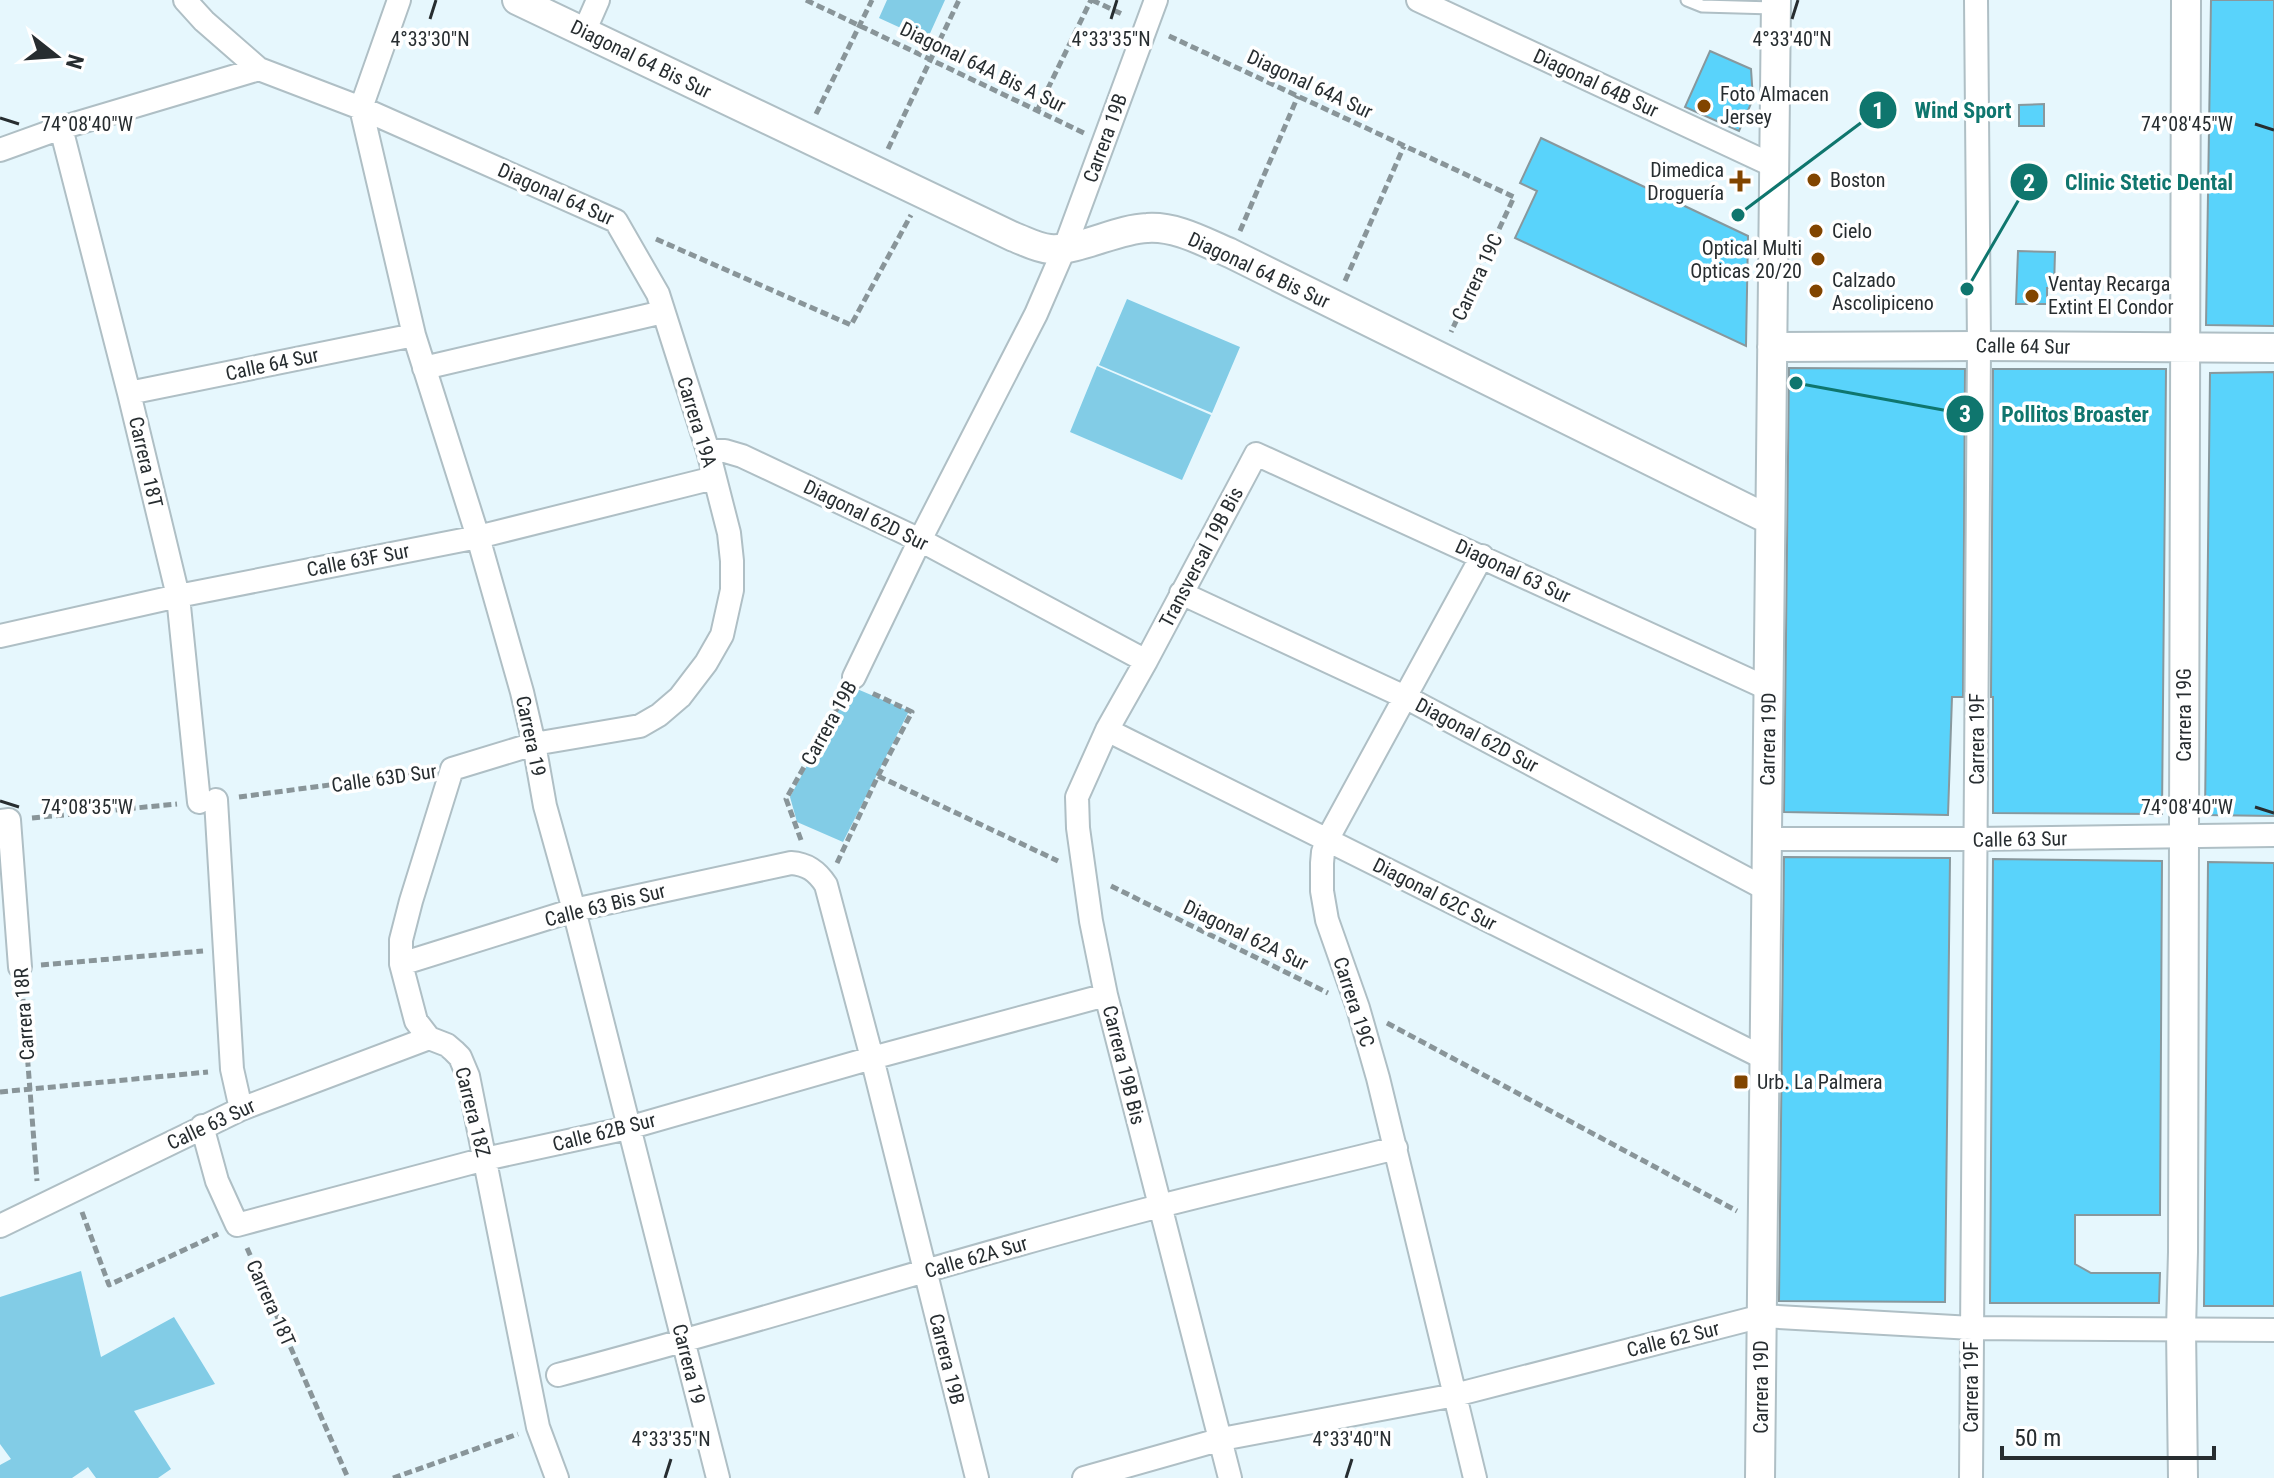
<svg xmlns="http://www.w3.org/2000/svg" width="2274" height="1478" font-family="'Roboto Condensed',sans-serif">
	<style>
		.green { fill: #82cce6 }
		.building { fill: #59d3fb; stroke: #88989d; stroke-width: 2 }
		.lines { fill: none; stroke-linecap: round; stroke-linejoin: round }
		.service-casing { stroke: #afbfc5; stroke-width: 15 }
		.minor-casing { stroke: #afbfc5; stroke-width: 26 }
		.tertiary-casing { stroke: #afbfc5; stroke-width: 32 }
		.path { stroke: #899599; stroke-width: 5; stroke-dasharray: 8 4; stroke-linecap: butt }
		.service { stroke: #fff; stroke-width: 11 }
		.minor { stroke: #fff; stroke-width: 22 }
		.tertiary { stroke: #fff; stroke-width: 28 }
		.ticks { fill: none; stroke: #272d30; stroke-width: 3 }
		.poi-dot { fill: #814500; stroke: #fff; stroke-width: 3 }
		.labels { text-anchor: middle; stroke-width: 7; stroke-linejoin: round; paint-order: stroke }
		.street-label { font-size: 20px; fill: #272d30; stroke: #fff }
		.poi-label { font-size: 20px; fill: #272d30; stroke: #fff; text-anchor: start }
		.ticks-label { font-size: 20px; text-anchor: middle; fill: #272d30; stroke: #fff; stroke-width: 7; stroke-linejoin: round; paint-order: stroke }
		.leader { fill: none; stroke: #0f766e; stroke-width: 3 }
		.callout-dot { fill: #0f766e; stroke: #fff; stroke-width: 3 }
		.mark-label { font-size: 24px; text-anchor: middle; font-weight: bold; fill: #fff }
		.callout-label { font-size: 22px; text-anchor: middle; font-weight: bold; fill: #0f766e; stroke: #fff; stroke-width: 7; stroke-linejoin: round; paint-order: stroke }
	</style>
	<rect width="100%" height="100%" fill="#e6f7fd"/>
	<path class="green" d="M887,0H945L927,40L879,18Z
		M1127,299L1240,347L1212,413L1099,365Z
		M1097,366L1211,415L1182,480L1070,432Z
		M850,686L909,711L843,842L797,822L790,797Z
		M81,1271L101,1357L174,1317L215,1384L134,1411L171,1469L158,1478H96L88,1467L72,1478H0V1465L11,1459L0,1444V1297Z"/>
	<path class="building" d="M2211,0H2274V326L2206,325Z
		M1710,51L1751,69L1753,99L1739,131L1685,107Z
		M2044,104V126H2019V105Z
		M1541,138L1748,236L1746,346L1515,238L1537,191L1520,183Z
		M2018,251L2055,252L2054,288H2047V304H2016Z
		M1789,368L1965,369L1963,697H1952L1948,815L1784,812Z
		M1993,369H2166L2162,814L1993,813V697H1991Z
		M2274,372V816L2205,815L2210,373Z
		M1784,857L1950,858L1945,1302L1779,1301Z
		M1993,859L2162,861L2160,1215H2075V1264L2091,1273H2160L2159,1303H1990Z
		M2208,862L2274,863V1306H2204Z"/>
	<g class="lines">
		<g class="service-casing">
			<path id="service" d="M1687,0L1702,6L1773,8"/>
		</g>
		<g class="minor-casing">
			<path id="minor" d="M185,0L204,21L259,69L361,108L616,221L658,294L708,451L729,533L732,561V590L722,635L706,663L680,697L659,715L640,726L534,744L452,769L411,901L401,940V964L416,1021L429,1038L447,1045L454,1051L460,1057L468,1076L538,1427L557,1478
				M399,0L361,108L414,335L478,537L522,692L534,744L545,806L574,910L718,1478
				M1418,0L1774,166
				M584,32L598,0
				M61,128L129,393L178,596L199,802
				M0,150L61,128L259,69
				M424,368L663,312
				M129,393L414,335
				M708,451H725L742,456L920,540L1146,661
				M1181,593L1407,698L1766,889
				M0,636L178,596L478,537L714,478
				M854,677L920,540L1036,314L1065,247L1156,0
				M1107,730L1764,1058
				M216,800L232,1069L241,1109
				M0,821L9,820L20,967
				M1767,839H1976L2274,835
				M401,964L574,910L791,863C807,864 817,871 826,885L872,1058L977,1478
				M202,1126L217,1181L237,1225L485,1159L628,1128L872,1058L1106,995
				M0,1226L241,1109L429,1038
				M558,1375C760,1322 958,1258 1160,1206C1238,1186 1317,1168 1396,1148
				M1084,1478L1222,1439L1455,1395L1762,1316L1972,1328L2274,1330
				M1230,1478L1106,995L1091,921L1078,828L1077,797L1107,730L1146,661L1256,454L1769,689
				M1475,1478L1378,1078L1358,1008L1327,920L1322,891V863L1323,852L1327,840L1482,556
				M1971,1478L1979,346L1976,0"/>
		</g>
		<g class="tertiary-casing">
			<path id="tertiary" d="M517,0L1014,237C1025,241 1037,248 1050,249C1079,251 1117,229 1147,228C1176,226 1204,242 1230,253L1770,520
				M1772,347L1979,346L2274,348
				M1760,1478L1776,0
				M2183,1478L2181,1329L2183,1252L2186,0"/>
		</g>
		<path class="path" d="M806,0L1084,133
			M1092,0L1124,15
			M1169,36L1514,197L1451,332
			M1037,111L1091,0
			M816,114L872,0
			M888,149L959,0
			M1240,231L1298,96
			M656,239L851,325L911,215
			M1345,281L1404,146
			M878,776L1058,861
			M239,797L427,772
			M32,818L177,804
			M801,840L786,799L844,696
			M837,863L878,776L912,712L872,693
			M1111,886L1328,993
			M41,965L203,951
			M22,987L37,1181
			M1387,1023L1737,1211
			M0,1092L208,1072
			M82,1212L109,1285L218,1234
			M247,1248L348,1478
			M393,1478L518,1434"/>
		<use href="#service" class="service"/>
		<use href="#minor" class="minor"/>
		<use href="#tertiary" class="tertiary"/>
	</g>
	<path class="ticks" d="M430,19L436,0M1111,19L1117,0M1792,19L1798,0M0,118L19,124M2255,124L2274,130M0,801L19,807M2255,807L2274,813M665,1478L671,1459M1346,1478L1352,1459"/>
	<g class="poi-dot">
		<circle cx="1704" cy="106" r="8"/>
		<circle cx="1814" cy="180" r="8"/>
		<path d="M1736 169h8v8h8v8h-8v8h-8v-8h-8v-8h8z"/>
		<circle cx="1816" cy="231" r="8"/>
		<circle cx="1818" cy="259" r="8"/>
		<circle cx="1816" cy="291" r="8"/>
		<circle cx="2032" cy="296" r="8"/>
		<rect x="1733" y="1074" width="16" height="16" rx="4"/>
	</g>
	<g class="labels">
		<g class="street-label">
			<text transform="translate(641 59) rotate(26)" y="7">Diagonal 64 Bis Sur</text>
			<text transform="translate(983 67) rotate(26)" y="7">Diagonal 64A Bis A Sur</text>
			<text transform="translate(1596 83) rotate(25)" y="7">Diagonal 64B Sur</text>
			<text transform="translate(1310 84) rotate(25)" y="7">Diagonal 64A Sur</text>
			<text transform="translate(1105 138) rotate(-70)" y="7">Carrera 19B</text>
			<text transform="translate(556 194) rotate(24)" y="7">Diagonal 64 Sur</text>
			<text transform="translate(1259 270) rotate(25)" y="7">Diagonal 64 Bis Sur</text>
			<text transform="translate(1477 277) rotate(-65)" y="7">Carrera 19C</text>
			<text transform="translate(2023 346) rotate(1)" y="7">Calle 64 Sur</text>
			<text transform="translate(272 364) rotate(-12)" y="7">Calle 64 Sur</text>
			<text transform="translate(697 422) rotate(73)" y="7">Carrera 19A</text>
			<text transform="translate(146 462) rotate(77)" y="7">Carrera 18T</text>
			<text transform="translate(866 515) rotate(26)" y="7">Diagonal 62D Sur</text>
			<text transform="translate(1201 557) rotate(-62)" y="7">Transversal 19B Bis</text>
			<text transform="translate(358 560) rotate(-11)" y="7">Calle 63F Sur</text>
			<text transform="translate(1513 571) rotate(25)" y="7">Diagonal 63 Sur</text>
			<text transform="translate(2184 715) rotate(-90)" y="7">Carrera 19G</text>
			<text transform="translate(829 723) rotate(-61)" y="7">Carrera 19B</text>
			<text transform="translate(1477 735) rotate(28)" y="7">Diagonal 62D Sur</text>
			<text transform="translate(531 736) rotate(78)" y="7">Carrera 19</text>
			<text transform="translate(1768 739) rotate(-89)" y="7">Carrera 19D</text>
			<text transform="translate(1977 739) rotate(-90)" y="7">Carrera 19F</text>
			<text transform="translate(384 778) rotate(-8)" y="7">Calle 63D Sur</text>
			<text transform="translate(2020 839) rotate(-1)" y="7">Calle 63 Sur</text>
			<text transform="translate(1435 894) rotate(27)" y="7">Diagonal 62C Sur</text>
			<text transform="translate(605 905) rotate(-14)" y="7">Calle 63 Bis Sur</text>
			<text transform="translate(1246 935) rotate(26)" y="7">Diagonal 62A Sur</text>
			<text transform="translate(1354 1002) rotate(72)" y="7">Carrera 19C</text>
			<text transform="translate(24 1014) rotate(-94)" y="7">Carrera 18R</text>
			<text transform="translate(1124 1065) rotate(76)" y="7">Carrera 19B Bis</text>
			<text transform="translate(473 1112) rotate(76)" y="7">Carrera 18Z</text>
			<text transform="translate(211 1124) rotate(-25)" y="7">Calle 63 Sur</text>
			<text transform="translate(604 1132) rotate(-14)" y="7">Calle 62B Sur</text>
			<text transform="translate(976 1257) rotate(-16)" y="7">Calle 62A Sur</text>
			<text transform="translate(271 1303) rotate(66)" y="7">Carrera 18T</text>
			<text transform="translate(1673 1339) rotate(-14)" y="7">Calle 62 Sur</text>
			<text transform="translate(947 1359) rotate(76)" y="7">Carrera 19B</text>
			<text transform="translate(689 1364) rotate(76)" y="7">Carrera 19</text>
			<text transform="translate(1761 1387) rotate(-90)" y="7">Carrera 19D</text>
			<text transform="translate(1971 1387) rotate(-90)" y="7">Carrera 19F</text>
		</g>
		<g class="poi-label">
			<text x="1720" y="101">Foto Almacen<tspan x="1720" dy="23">Jersey</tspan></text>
			<text x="1724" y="177" text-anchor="end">Dimedica<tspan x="1724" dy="23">Droguería</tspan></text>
			<text x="1830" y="187">Boston</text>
			<text x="1832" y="238">Cielo</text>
			<text x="1802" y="255" text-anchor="end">Optical Multi<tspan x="1802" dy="23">Opticas 20/20</tspan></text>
			<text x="1832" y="287">Calzado<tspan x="1832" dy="23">Ascolipiceno</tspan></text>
			<text x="2048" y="291">Ventay Recarga<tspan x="2048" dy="23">Extint El Condor</tspan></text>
			<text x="1757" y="1089">Urb. La Palmera</text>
		</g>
	</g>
	<g class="ticks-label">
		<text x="430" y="46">4°33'30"N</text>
		<text x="1111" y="46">4°33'35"N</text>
		<text x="1792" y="46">4°33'40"N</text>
		<text x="87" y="131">74°08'40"W</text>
		<text x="2187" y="131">74°08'45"W</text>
		<text x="87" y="814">74°08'35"W</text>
		<text x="2187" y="814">74°08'40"W</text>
		<text x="671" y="1446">4°33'35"N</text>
		<text x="1352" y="1446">4°33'40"N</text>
	</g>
	<path class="leader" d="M1738 215L1878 110M1967 289L2029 182M1796 383L1965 414"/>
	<g class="callout-dot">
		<circle cx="1738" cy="215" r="8"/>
		<circle cx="1967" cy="289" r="8"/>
		<circle cx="1796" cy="383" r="8"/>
		<circle cx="1878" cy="110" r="20"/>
		<circle cx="2029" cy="182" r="20"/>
		<circle cx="1965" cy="414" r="20"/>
	</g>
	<g class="mark-label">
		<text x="1878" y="119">1</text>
		<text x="2029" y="191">2</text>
		<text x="1965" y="422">3</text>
	</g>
	<g class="callout-label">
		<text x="1963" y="118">Wind Sport</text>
		<text x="2149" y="190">Clinic Stetic Dental</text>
		<text x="2075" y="422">Pollitos Broaster</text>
	</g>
	<g transform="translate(56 56) rotate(107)" stroke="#ffffff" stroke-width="6" paint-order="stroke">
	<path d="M0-6L14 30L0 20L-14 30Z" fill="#272d30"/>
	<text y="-12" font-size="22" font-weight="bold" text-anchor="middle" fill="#272d30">N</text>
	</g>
	<path d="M2002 1446v12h212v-12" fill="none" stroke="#272d30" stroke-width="4"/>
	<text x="2014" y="1446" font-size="24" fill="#272d30" stroke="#ffffff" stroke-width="6" paint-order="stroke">50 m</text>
</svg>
